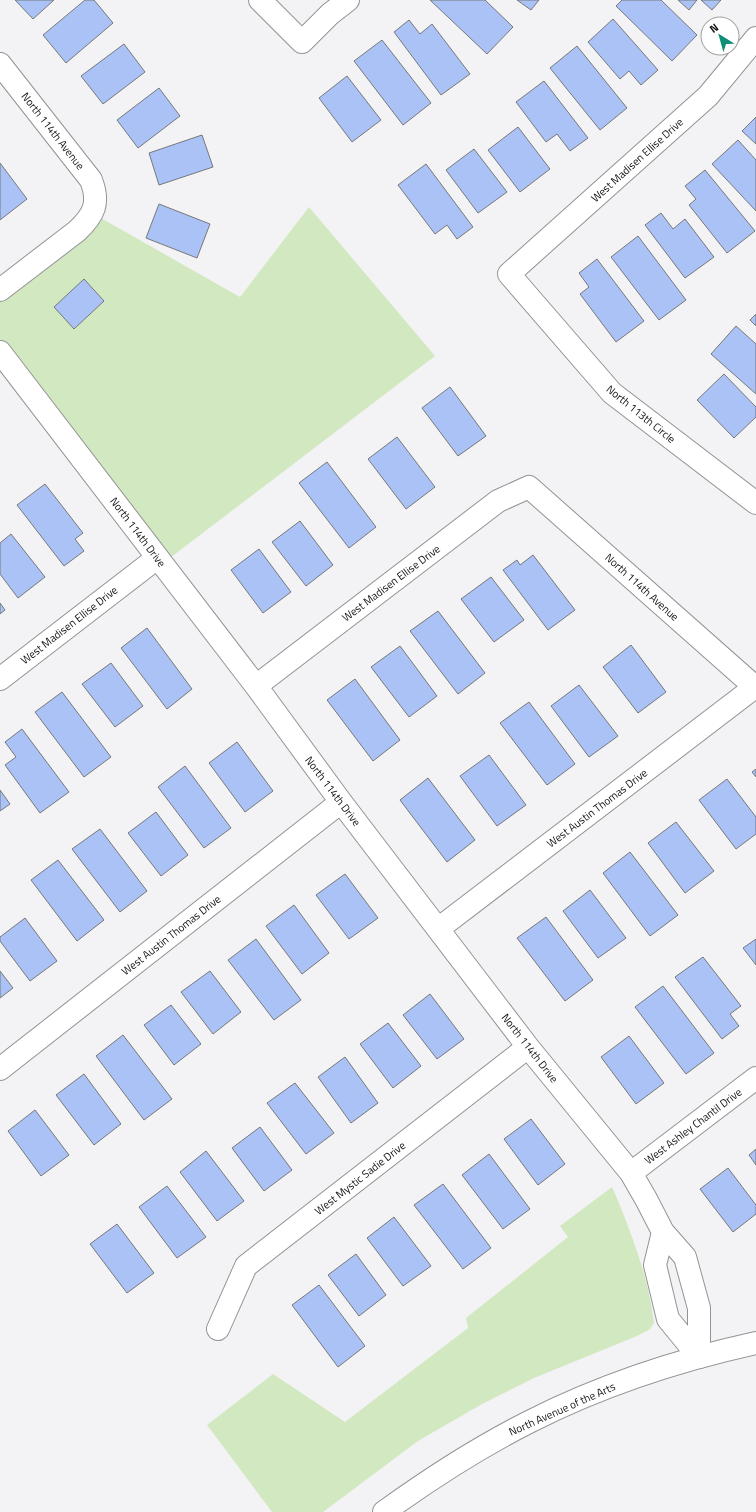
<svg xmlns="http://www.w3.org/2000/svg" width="756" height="1512" font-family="'Titillium Web',sans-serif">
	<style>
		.green { fill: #d2e8c0 }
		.building { fill: #aac2f5; stroke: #777879 }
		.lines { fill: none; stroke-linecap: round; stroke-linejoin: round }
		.street-casing { stroke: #939395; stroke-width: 24 }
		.secondary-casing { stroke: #939395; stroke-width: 24 }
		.street { stroke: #fff; stroke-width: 22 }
		.secondary { stroke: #fff; stroke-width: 22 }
		.labels { text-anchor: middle; stroke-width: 3; stroke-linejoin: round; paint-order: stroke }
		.street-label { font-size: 11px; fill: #121213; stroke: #fff }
	</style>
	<rect width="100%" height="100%" fill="#f3f3f5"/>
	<path class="green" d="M309,207L435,356L162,564L0,352V290L92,213L240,297Z
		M612,1187C630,1228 649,1279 654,1323L650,1329L637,1336L534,1378L482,1404L418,1441L323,1512H272L207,1425L273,1374L345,1422L468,1328L466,1318L568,1237L560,1226Z"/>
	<path class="building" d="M15,0H54L33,19Z
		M85,0H94L113,23L66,63L43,35Z
		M430,0H485L513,27L487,54Z
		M517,0H539L531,10Z
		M622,0H661L697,35L672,61L616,6Z
		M678,0H697L689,10Z
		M701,0H721L712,10Z
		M613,19L658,70L641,85L629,71L620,79L588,42Z
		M409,20L420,34L432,24L470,74L441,95L394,32Z
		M382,40L431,103L403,125L354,61Z
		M124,44L145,72L103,104L81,76Z
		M577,46L627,108L600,130L550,68Z
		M347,76L381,120L352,142L319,98Z
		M544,81L588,138L570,151L557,134L546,142L516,102Z
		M159,88L180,116L138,148L117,120Z
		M756,117V144L742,131Z
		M518,127L550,169L520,192L488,150Z
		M202,135L213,167L159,185L149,153Z
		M738,140L756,160V211L712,164Z
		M474,149L507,192L478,213L446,170Z
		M0,163L27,199L0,220Z
		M426,164L473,227L457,239L447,225L435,234L398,185Z
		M705,170L755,231L727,253L689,205L696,199L685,186Z
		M159,204L210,224L197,258L146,238Z
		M661,213L673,229L685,219L714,257L685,278L645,225Z
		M638,236L686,300L659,320L611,257Z
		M597,259L644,321L616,342L580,294L589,287L579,273Z
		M84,279L104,301L74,329L54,307Z
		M756,314V326L750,320Z
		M736,326L756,344V394L711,354Z
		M724,374L756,407V417L734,438L697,400Z
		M450,387L486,436L458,456L422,408Z
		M397,437L435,487L406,509L368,459Z
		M327,462L376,527L349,548L299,483Z
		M45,484L83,533L75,539L84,551L64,566L17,505Z
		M300,521L333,565L306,586L272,542Z
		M11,534L45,577L18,598L0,574V543Z
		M259,549L291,592L263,613L231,570Z
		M533,555L575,610L548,630L503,570L517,560L520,565Z
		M491,577L524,620L494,642L461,599Z
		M0,603L5,610L0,614Z
		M438,611L485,673L458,694L410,631Z
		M147,628L192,689L167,709L121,648Z
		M631,645L666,692L638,713L603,667Z
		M400,646L437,696L409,717L371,667Z
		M111,663L143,706L115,727L82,684Z
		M355,679L400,740L373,761L327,700Z
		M579,685L618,736L589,757L551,706Z
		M62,692L111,757L84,777L35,712Z
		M529,702L575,764L547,785L500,723Z
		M22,729L69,792L40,813L5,765L16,757L5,742Z
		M237,742L273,791L245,812L209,763Z
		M489,755L526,805L497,826L460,776Z
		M185,766L231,828L204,848L158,787Z
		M756,769V777L752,772Z
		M428,778L475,840L447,862L400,800Z
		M727,779L756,817V834L736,849L699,800Z
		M0,790L10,804L0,811Z
		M156,812L188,855L161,876L128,833Z
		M676,822L714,871L685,893L648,843Z
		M100,829L147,891L120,912L72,849Z
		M630,852L678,915L650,936L603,873Z
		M58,860L104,920L77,941L31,880Z
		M345,874L378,918L349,939L316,895Z
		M590,890L626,938L598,958L563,911Z
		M294,905L329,953L302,974L266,926Z
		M546,917L593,980L565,1001L517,938Z
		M25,918L57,961L30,981L0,941V937Z
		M256,939L301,1000L274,1020L228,960Z
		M756,939V965L743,948Z
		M703,957L741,1006L730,1014L739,1026L722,1039L675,977Z
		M0,971L13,988L0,998Z
		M210,971L241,1012L213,1034L181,992Z
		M663,986L714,1053L686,1074L635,1007Z
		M430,994L464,1039L437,1059L403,1015Z
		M171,1005L201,1044L174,1065L144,1025Z
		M388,1023L421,1066L393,1088L360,1044Z
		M123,1035L172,1099L144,1120L96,1056Z
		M629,1036L664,1083L636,1104L601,1057Z
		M345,1057L378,1103L351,1123L318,1077Z
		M84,1074L121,1124L94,1145L56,1095Z
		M295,1083L334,1133L306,1154L267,1103Z
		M35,1110L69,1155L41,1176L8,1131Z
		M531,1119L565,1164L538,1185L504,1139Z
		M260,1127L292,1170L264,1191L232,1148Z
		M756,1149V1165L749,1155Z
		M206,1151L244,1201L217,1221L180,1172Z
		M489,1154L530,1209L503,1229L462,1175Z
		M728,1168L756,1205V1214L733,1232L700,1189Z
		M443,1184L491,1248L463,1269L414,1205Z
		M167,1186L206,1237L177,1258L139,1207Z
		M394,1217L431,1266L403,1286L367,1238Z
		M117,1224L154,1273L127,1293L90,1244Z
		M356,1254L386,1295L359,1316L328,1275Z
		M319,1285L365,1346L338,1367L292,1305Z"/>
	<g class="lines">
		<g class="street-casing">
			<path id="street" d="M260,0L302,42L330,14L348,0
				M756,38L708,96L509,274L612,393L756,503
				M0,64L91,180C100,203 94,215 77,231L0,290
				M0,352L256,686L341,802L528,1047L631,1173L646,1199L663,1232L685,1257L699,1308V1357
				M0,679L157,558
				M256,686L498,501L529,487L755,687L438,929
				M0,1069L341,802
				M631,1173L756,1078
				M663,1232L655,1265L668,1319L699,1357
				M218,1329L246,1266L528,1047"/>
		</g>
		<g class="secondary-casing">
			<path id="secondary" d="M384,1512C431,1478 479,1447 531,1421C602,1385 679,1360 756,1343"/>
		</g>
		<use href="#street" class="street"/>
		<use href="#secondary" class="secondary"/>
	</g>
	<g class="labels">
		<g class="street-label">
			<text transform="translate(53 131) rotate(52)" y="4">North 114th Avenue</text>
			<text transform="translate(637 160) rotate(-42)" y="4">West Madisen Ellise Drive</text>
			<text transform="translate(641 414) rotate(39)" y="4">North 113th Circle</text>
			<text transform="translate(138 532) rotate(53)" y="4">North 114th Drive</text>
			<text transform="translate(391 583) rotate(-37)" y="4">West Madisen Ellise Drive</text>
			<text transform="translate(642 587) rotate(42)" y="4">North 114th Avenue</text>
			<text transform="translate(69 625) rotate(-38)" y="4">West Madisen Ellise Drive</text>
			<text transform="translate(333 791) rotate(53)" y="4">North 114th Drive</text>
			<text transform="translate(597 808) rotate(-37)" y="4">West Austin Thomas Drive</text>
			<text transform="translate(171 935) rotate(-38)" y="4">West Austin Thomas Drive</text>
			<text transform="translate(530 1048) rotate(52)" y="4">North 114th Drive</text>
			<text transform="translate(693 1126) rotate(-37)" y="4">West Ashley Chantil Drive</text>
			<text transform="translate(360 1178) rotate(-38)" y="4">West Mystic Sadie Drive</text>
			<text transform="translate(562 1409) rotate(-24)" y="4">North Avenue of the Arts</text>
		</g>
	</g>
	<g transform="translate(720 36) rotate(323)"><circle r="19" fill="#ffffff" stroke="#a0a0a1"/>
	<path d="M0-3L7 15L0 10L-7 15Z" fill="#0c8f76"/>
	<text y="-6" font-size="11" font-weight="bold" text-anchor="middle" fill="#121213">N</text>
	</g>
</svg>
